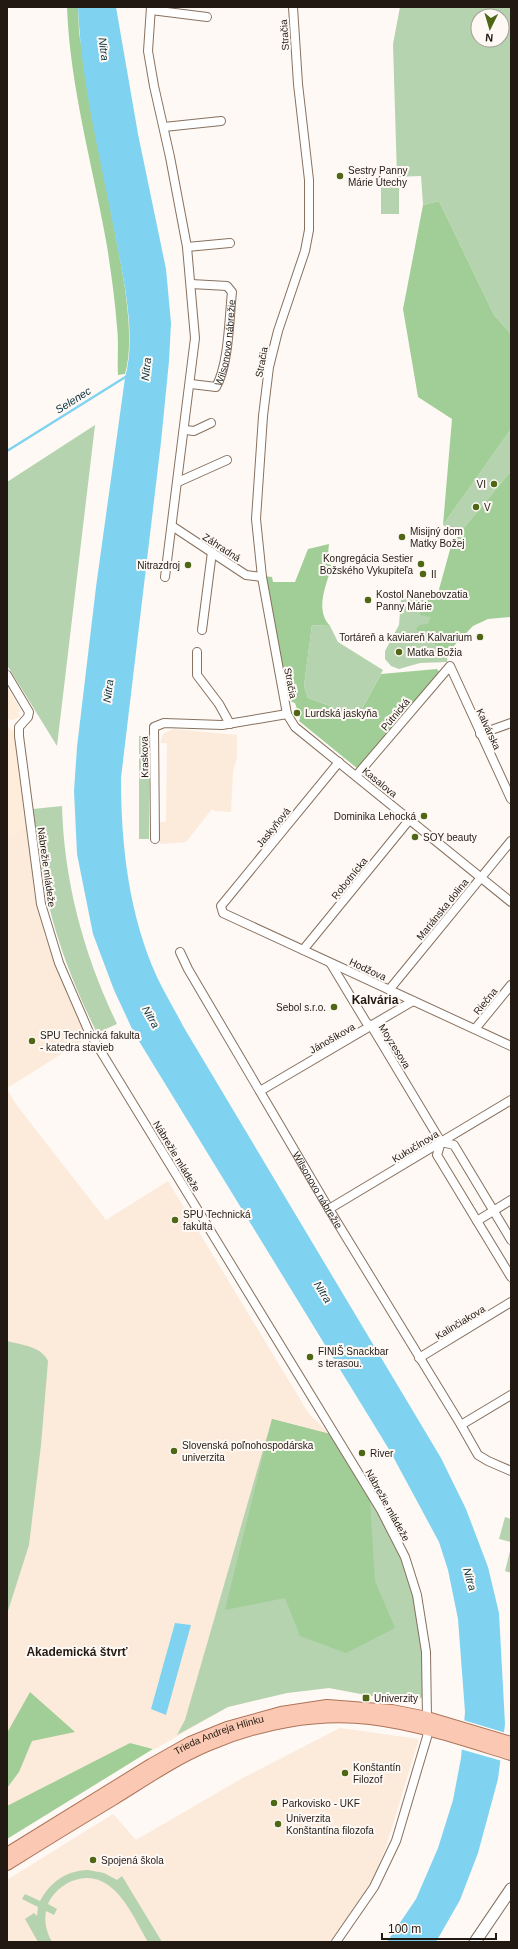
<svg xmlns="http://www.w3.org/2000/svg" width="518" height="1949" font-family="Arial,sans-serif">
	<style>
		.industrial { fill: #ffeddc }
		.built { fill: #fceada }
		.green { fill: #b5d3ae; fill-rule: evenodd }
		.forest { fill: #a0ce96 }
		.water { fill: #80d3f0 }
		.pier { fill: #fef9f5 }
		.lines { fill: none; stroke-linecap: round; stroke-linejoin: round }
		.stream { stroke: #80d3f0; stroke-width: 2.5 }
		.street-casing { stroke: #87715f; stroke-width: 10 }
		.secondary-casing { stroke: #87715f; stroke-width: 13 }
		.primary-casing { stroke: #ad745a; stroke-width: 14 }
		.street { stroke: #fff; stroke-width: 8 }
		.secondary { stroke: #fff; stroke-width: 11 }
		.primary { stroke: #fbc9b3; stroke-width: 12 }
		.poi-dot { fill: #4f6615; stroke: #fef9f5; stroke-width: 1.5 }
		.labels { text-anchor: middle; stroke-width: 4; stroke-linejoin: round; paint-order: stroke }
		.street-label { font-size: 10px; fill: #221a12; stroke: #fef9f5 }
		.poi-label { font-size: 10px; fill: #221a12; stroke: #fef9f5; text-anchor: start }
		.water-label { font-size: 11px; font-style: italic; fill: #0a323e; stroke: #fef9f5 }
		.quarter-label { font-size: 12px; font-weight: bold; fill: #221a12; stroke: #fef9f5 }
	</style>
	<rect width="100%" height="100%" fill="#fef9f5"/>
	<path class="industrial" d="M7,687L21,711L18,712L20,717L12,720L7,719Z
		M7,727L15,732L27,826L7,837Z"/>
	<path class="built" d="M173,729L237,735V757L233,771L231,812L215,811L212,809L186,842L160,844V822H166L167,743H161V740L164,733Z
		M27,826L34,894L45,936L87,1038L7,1088V837Z
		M7,1089L18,1107L106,1220L168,1181L309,1414L330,1434L409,1703L329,1688L287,1693L228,1707L155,1749L130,1743L7,1819Z
		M340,1728L419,1739L386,1847L371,1884L330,1942H7V1880L113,1814L136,1840L239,1780Z"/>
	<path class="green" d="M400,7H511V334L494,315L439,201L423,205L421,176L397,177L393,44ZM478,16H502V40H478Z
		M381,183H399V214H381Z
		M95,425L57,746L7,665V482Z
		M511,429V471L457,536L443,525Z
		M404,593L428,598L427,604L430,617L426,640L448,652L447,662L420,663L399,669L391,666L385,659V651L399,625L400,612L404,613V605L400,604L402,596L405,599L407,596Z
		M312,625L330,626L338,642L383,670L358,716L308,698L304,686Z
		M139,736H149V839H139Z
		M62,806C64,882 84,955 117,1024L97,1033C76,991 59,948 48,902C41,872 38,839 33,809Z
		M7,1341C22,1345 41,1346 48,1361L41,1445L29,1545L7,1614Z
		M272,1419L330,1434C366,1493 406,1549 419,1618C424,1644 422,1671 423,1697L409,1703L329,1688L287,1693L228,1707L177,1735L185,1720Z
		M505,1517L511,1519V1542L499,1539Z
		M511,1547V1573L505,1571Z
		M88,1870L104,1873L117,1880L122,1876L162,1942H148C132,1915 113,1865 72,1881C62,1885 52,1894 48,1904L57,1909L54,1915L46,1911C44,1922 46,1932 52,1942H38L25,1919L34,1913L37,1916L38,1907L22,1899L25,1894L40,1901C51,1881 66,1871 88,1870Z"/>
	<path class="forest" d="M67,7H78L79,33C89,89 99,145 109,201C117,247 138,330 125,374L118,375C117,359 119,343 117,327C115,300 111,272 107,246C93,166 70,88 67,7Z
		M439,201L494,315L511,334V429L443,525L452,419L418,397L403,309L423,205Z
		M511,471V617L488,619L473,626L448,652L426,640L416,629L419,625L428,624L430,617L420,615V609L427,604L430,591L438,593L451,546L457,536Z
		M329,544L327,564L332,565C327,584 314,609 330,626L312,625L304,686L308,698L358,716L381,674L437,669L440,673L358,769L299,721L300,718L295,703L290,701L264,576L272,577L273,582H295L308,549Z
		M272,1419L330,1434L370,1500L375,1581L395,1628L346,1653L300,1636L285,1598L225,1610Z
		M30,1692L75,1732L32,1741L19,1772L7,1788V1733Z
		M130,1743L153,1749L7,1839V1806Z"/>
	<path class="water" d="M78,7H116L138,134L166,269L171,323L169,361L161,442L121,778C121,846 129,915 157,977C165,994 175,1010 183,1026L441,1458L466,1509L488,1567L499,1613L505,1724L498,1779L478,1853L460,1900L436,1942H387L416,1899L438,1848L453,1800L461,1758L465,1712L458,1619L448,1570L439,1542L390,1451L134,1033L114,990L93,934L77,854L74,791L77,747L96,587L125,378C137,335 123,277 115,234C101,159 81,84 78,7Z
		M175,1623L191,1625L166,1715L151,1709Z"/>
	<path class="pier" d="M463,1720L506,1733L502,1761L460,1749Z"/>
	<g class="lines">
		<path class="stream" d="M7,451L127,376"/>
		<g class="street-casing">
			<g id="street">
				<path d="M151,7L148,51L154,86L170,157L187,247L195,338L165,577"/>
				<path d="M293,7L298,84L309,180V230L305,251L278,331L269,367L263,416L256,519L262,577L287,714L295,727L511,902"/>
				<path d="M151,10L207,17"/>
				<path d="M164,127L221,121"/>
				<path d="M187,247L230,243"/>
				<path id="s1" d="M191,384L216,387C229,364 229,319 232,292L227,286L191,284"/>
				<path d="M185,430L194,431L211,423"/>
				<path d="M178,482L227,460"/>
				<path d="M172,526L246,575L262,577"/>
				<path d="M202,630L212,552"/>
				<path d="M197,652V675L219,704L230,724"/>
				<path d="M7,675L29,712L28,717L19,727V736L41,904L59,963L89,1032L381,1510L405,1557L417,1595L426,1652L427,1718"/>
				<path d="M480,734L511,723"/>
				<path d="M339,762L221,906L223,913L511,1046"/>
				<path d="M356,776L450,666L511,799"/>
				<path d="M155,839L154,727L164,723L222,725L287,714"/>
				<path d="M303,950L410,819"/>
				<path id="s2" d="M180,952L188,969L329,1209L461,1425L478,1455L488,1461L511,1471"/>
				<path d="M331,964L366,1022L372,1027L441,1142"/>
				<path d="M389,990L511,841"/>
				<path d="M475,1029L511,985"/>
				<path d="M260,1091L413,1001"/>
				<path d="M329,1209L511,1100"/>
				<path d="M477,1221L511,1200"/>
				<path d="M511,1240L454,1145L441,1142L437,1155L511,1277"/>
				<path d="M419,1358L511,1302"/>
				<path d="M461,1425L511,1395"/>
				<path d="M336,1942L374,1887L396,1841L427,1737L428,1729"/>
			</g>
		</g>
		<g class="secondary-casing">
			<path id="secondary" d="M475,1942L511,1889"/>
		</g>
		<g class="primary-casing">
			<g id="primary">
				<path id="s3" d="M7,1854L151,1765L190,1743L227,1728L281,1713L327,1706L392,1711L427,1718L511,1743"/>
				<path d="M7,1864C42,1842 78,1820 113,1799C144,1780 174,1759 207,1745C258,1723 315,1712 370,1718C419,1724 465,1740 511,1754"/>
			</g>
		</g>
		<use href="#street" class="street"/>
		<use href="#secondary" class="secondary"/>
		<use href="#primary" class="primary"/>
	</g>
	<g class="poi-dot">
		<circle cx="340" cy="176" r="4"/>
		<circle cx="494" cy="484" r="4"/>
		<circle cx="476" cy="507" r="4"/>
		<circle cx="402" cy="537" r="4"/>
		<circle cx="421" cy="564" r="4"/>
		<circle cx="188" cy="565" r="4"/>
		<circle cx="423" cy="574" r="4"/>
		<circle cx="368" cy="600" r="4"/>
		<circle cx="480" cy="637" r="4"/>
		<circle cx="399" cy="652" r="4"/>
		<circle cx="297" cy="713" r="4"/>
		<circle cx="424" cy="816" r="4"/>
		<circle cx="415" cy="837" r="4"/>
		<circle cx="334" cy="1007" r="4"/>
		<circle cx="32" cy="1041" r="4"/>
		<circle cx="175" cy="1220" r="4"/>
		<circle cx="310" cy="1357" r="4"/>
		<circle cx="174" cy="1451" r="4"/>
		<circle cx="362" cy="1453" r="4"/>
		<rect x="362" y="1694" width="8" height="8" rx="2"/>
		<circle cx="345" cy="1773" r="4"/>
		<circle cx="274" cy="1803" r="4"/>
		<circle cx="278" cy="1824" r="4"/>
		<circle cx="93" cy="1860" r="4"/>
	</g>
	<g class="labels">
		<g class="street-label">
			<text transform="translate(284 35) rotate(-94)" y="4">Stračia</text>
			<text dy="4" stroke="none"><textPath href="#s1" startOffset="71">Wilsonovo nábrežie</textPath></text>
			<text transform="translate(261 362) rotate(-79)" y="4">Stračia</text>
			<text transform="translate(222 547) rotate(33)" y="4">Záhradná</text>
			<text transform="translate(291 683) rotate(79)" y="4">Stračia</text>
			<text transform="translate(395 714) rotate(-50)" y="4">Pútnická</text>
			<text transform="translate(489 729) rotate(65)" y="4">Kalvárska</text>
			<text transform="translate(144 757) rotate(-91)" y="4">Kraskova</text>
			<text transform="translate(380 782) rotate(39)" y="4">Kasalova</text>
			<text transform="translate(273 827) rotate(-51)" y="4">Jaskyňová</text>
			<text transform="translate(47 867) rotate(82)" y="4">Nábrežie mládeže</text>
			<text transform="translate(349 878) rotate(-51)" y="4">Robotnícka</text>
			<text transform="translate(442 909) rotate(-51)" y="4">Mariánska dolina</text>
			<text transform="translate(368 969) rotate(25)" y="4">Hodžova</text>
			<text transform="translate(485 1001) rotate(-51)" y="4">Riečna</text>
			<text transform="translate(332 1038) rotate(-30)" y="4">Jánošíkova</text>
			<text transform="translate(395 1046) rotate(58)" y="4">Moyzesova</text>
			<text transform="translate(415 1146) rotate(-31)" y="4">Kukučínova</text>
			<text transform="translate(177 1156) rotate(59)" y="4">Nábrežie mládeže</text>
			<text dy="4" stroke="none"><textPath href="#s2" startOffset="275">Wilsonovo nábrežie</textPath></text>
			<text transform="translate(460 1322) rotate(-31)" y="4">Kalinčiakova</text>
			<text transform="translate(388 1505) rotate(61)" y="4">Nábrežie mládeže</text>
			<text dy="4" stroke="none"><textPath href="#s3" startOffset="244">Trieda Andreja Hlinku</textPath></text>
		</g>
		<g class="poi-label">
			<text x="348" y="174">Sestry Panny<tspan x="348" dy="12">Márie Útechy</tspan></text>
			<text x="486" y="488" text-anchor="end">VI</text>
			<text x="484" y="511">V</text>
			<text x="410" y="535">Misijný dom<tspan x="410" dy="12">Matky Božej</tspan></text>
			<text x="413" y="562" text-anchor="end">Kongregácia Sestier<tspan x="413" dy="12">Božského Vykupiteľa</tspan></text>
			<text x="180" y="569" text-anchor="end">Nitrazdroj</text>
			<text x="431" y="578">II</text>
			<text x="376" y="598">Kostol Nanebovzatia<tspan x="376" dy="12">Panny Márie</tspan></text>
			<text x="472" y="641" text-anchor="end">Tortáreň a kaviareň Kalvarium</text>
			<text x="407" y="656">Matka Božia</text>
			<text x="305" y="717">Lurdská jaskyňa</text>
			<text x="416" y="820" text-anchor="end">Dominika Lehocká</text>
			<text x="423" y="841">SOY beauty</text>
			<text x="326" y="1011" text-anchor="end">Sebol s.r.o.</text>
			<text x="40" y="1039">SPU Technická fakulta<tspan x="40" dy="12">- katedra stavieb</tspan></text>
			<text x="183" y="1218">SPU Technická<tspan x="183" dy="12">fakulta</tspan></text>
			<text x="318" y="1355">FINIŠ Snackbar<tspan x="318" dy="12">s terasou.</tspan></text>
			<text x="182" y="1449">Slovenská poľnohospodárska<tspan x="182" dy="12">univerzita</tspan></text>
			<text x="370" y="1457">River</text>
			<text x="374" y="1702">Univerzity</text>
			<text x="353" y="1771">Konštantín<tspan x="353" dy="12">Filozof</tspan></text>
			<text x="282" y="1807">Parkovisko - UKF</text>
			<text x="286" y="1822">Univerzita<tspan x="286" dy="12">Konštantína filozofa</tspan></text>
			<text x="101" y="1864">Spojená škola</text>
		</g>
		<g class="water-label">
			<text transform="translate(104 49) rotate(83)" y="4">Nitra</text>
			<text transform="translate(146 369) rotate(-84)" y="4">Nitra</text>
			<text transform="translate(73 400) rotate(-32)" y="4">Selenec</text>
			<text transform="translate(108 691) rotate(-83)" y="4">Nitra</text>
			<text transform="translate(151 1017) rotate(61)" y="4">Nitra</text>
			<text transform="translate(323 1292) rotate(58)" y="4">Nitra</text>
			<text transform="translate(470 1579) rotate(74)" y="4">Nitra</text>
		</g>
		<g class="quarter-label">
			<text x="375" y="1004">Kalvária</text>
			<text x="77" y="1656">Akademická štvrť</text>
		</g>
	</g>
	<rect width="518" height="1949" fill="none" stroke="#221a12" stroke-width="16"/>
	<g transform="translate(490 28) rotate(185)"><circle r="19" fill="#fef9f5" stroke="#a6a09a"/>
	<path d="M0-3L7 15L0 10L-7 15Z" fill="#4f6615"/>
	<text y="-6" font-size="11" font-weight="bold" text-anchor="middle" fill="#221a12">N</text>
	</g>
	<path d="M382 1933v6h114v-6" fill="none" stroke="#221a12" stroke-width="2"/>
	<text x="388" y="1933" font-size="12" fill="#221a12" stroke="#fef9f5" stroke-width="3" paint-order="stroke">100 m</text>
</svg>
